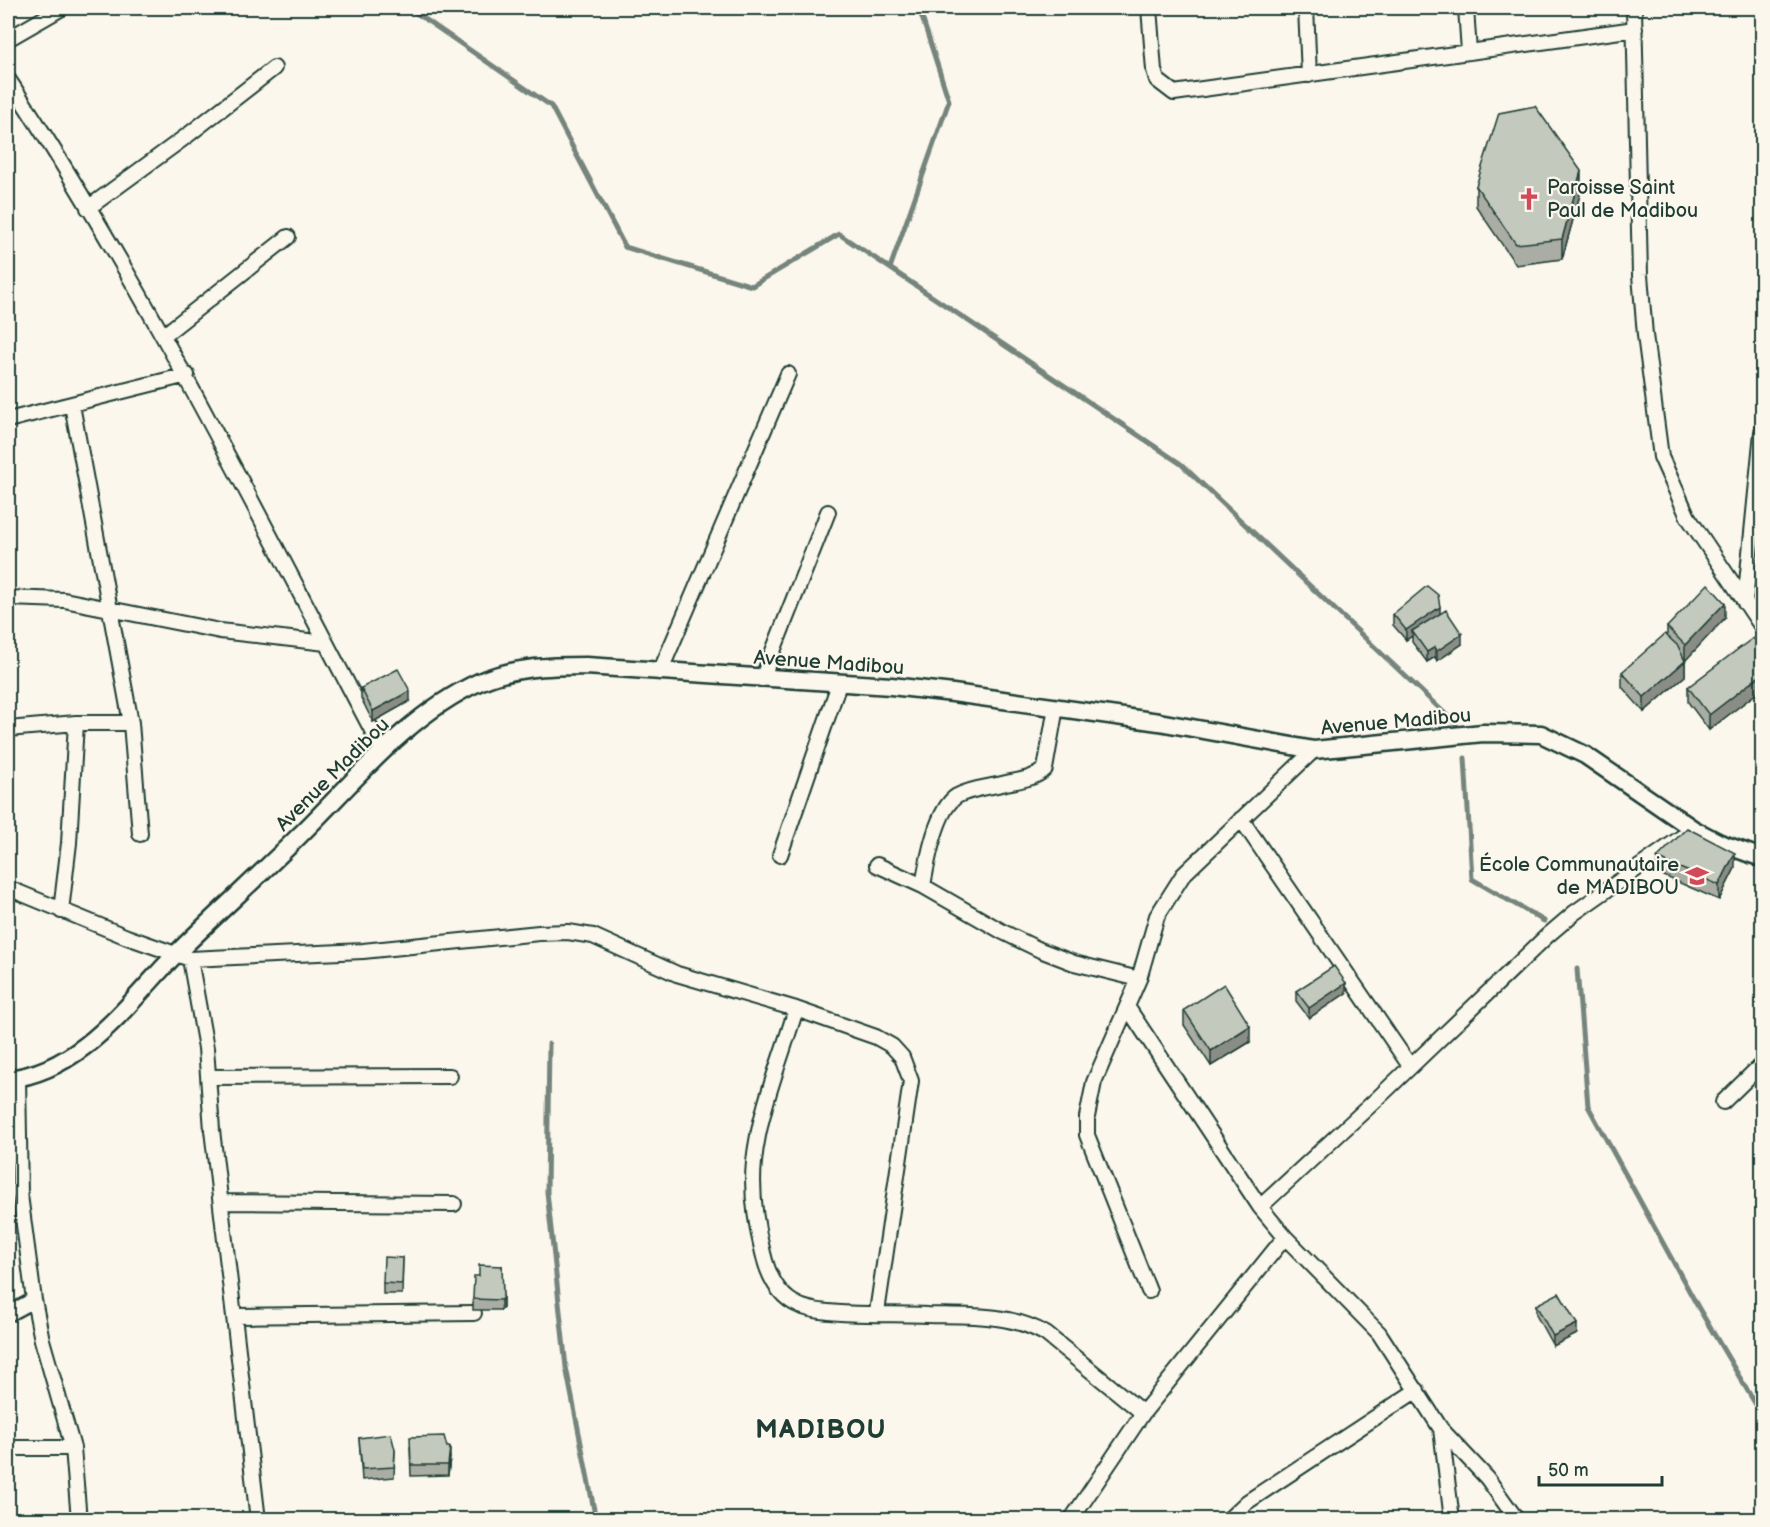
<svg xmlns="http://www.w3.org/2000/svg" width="1770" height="1527" font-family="'Balsamiq Sans',sans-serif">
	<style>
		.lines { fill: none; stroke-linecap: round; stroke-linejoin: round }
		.stream { stroke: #74847b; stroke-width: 5 }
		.minor-casing { stroke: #1f3d34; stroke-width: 18 }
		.tertiary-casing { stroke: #1f3d34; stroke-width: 21 }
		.minor { stroke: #fbf7ec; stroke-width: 14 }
		.tertiary { stroke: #fbf7ec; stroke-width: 16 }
		.wall { fill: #a9ada3; stroke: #1f3d34; stroke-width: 1.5 }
		.shaded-wall { fill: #898d85; stroke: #1f3d34; stroke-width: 1.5 }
		.building { fill: #c4c9be; stroke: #1f3d34; stroke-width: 1.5 }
		.labels { text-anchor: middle; stroke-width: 4.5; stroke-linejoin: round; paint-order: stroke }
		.poi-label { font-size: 20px; fill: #1f3d34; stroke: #fbf7ec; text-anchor: start }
		.street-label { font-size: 20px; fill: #1f3d34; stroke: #fbf7ec }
		.district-label { font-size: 26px; font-weight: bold; letter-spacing: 1.5px; fill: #1f3d34; stroke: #fbf7ec }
	</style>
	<rect width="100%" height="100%" fill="#fbf7ec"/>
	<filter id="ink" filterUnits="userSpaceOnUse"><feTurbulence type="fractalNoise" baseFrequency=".0167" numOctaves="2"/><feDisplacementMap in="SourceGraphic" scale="12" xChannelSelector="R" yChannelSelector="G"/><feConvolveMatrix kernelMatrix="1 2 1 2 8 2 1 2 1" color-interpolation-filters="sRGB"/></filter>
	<g filter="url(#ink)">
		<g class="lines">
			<path class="stream" d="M409,8L551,106L625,247L752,286L839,234L1181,464L1456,724
				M890,268L949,101L919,8
				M1465,758L1472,879L1544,921
				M1577,969L1588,1106L1698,1307L1762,1415
				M549,1044L547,1192L566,1367L596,1520"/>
			<g class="minor-casing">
				<path id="minor" d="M1149,8L1154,70L1157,80L1174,93L1635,29
					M1306,8L1309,75
					M1466,8L1469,52
					M1634,8L1640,275L1645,335L1661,457L1688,517L1762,627
					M8,39L62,8
					M8,79C150,293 262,524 383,751
					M88,208L188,135L274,68
					M164,335L288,237
					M72,405L131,723L140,834
					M8,420L187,375
					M8,598L64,600L220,631L326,643
					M1745,603L1762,432
					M660,672L788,374
					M762,679L828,512
					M8,729L76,723H131
					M1241,819L1410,1066
					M780,855L839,684
					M877,865L923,886L1003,932L1040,950L1074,963L1139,979
					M923,886C927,862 936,809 957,796C971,788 991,787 1006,783C1020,780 1034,779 1045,769L1056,707
					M8,888L127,937L190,959L363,951L539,933L568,932L593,936L677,974L796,1009L876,1037L892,1046L902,1057L911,1081L877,1312
					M61,911L69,843L76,723
					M190,959L206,1048L212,1130L258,1520
					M1128,1008L1260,1207L1285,1237L1379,1333L1441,1429L1487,1478L1517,1520
					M796,1009C781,1059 759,1111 754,1162C751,1191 756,1225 763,1253C768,1275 778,1297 800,1306C826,1317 896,1313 927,1315C967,1316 1010,1313 1046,1334L1143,1413
					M208,1077L450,1076
					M18,1078L20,1195L34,1300L42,1340L73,1448L79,1520
					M1723,1102L1762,1064
					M221,1202L454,1204
					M1260,1207L1378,1098L1547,936L1574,913L1682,837
					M1149,1291L1087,1135V1117L1094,1082L1139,979L1157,916L1183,875L1314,750
					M8,1314L34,1300
					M234,1316L474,1313
					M1441,1429L1452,1520
					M8,1448H73
					M1071,1520L1143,1413L1285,1237
					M1228,1520L1247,1502L1417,1390"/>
			</g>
			<g class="tertiary-casing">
				<path id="tertiary" d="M8,1079C82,1071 127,1004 175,955C216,914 259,876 300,835C355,781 407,715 479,682C513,667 549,666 586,666L891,686L953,693L1159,722L1314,750L1483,733L1541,734L1585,755L1693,829L1720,843L1762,858"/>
			</g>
			<use href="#minor" class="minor"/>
			<use href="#tertiary" class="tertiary"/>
		</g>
		<path class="wall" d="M1476,186L1581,191L1562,259L1516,265L1476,206Z
			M1393,614H1440L1462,644L1437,661L1435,657L1427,662L1412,642V636L1406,640L1393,625Z
			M1725,618L1685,660V676L1644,712L1622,687V672L1667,636V627Z
			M1762,648V689L1709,730L1688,702V687Z
			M361,688L410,701L373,722L361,698Z
			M1657,858L1735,868L1719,900L1657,873Z
			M1296,991L1346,993L1309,1018L1296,1001Z
			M1184,1010L1250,1042L1211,1066L1184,1025Z
			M403,1258L402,1294H383V1283Z
			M502,1266L503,1308L501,1310H473V1299L479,1276Z
			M1536,1305L1577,1334L1553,1346L1536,1315Z
			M359,1438L395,1450L394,1477L362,1480Z
			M410,1447L450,1457L448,1475L411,1476Z"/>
		<path class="shaded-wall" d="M1581,171V191L1562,259V239Z
			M1725,603V618L1685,661V645Z
			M1440,607V617L1412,631V636L1406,640V630Z
			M1462,634V644L1437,661V651Z
			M1435,647V657L1427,662V652Z
			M1685,661V676L1644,712V697Z
			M1762,674V689L1709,730V715Z
			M410,691V701L373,722V711Z
			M1735,853V868L1719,900V885Z
			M1346,983V993L1309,1018V1008Z
			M1250,1026V1042L1211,1066V1051Z
			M503,1297V1308L501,1310V1300Z
			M1577,1324V1334L1553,1346V1336Z
			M450,1447V1457L448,1475V1465Z"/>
		<path class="building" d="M1535,106L1581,171L1562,239L1516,244L1476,186L1499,113Z
			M1708,584L1725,603L1685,645L1667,627Z
			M1427,586L1438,595L1440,607L1406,630L1393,614Z
			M1446,610L1462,634L1437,651L1435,647L1427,652L1412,631Z
			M1665,634L1678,646L1685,661L1644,697L1622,672Z
			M1753,638L1762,648V674L1709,715L1688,687Z
			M398,669L410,691L373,711L361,688Z
			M1687,828L1735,853L1719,885L1657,858Z
			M1334,966L1346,983L1309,1008L1296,991Z
			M1224,984L1250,1026L1211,1051L1184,1010Z
			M384,1257L403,1258L402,1284L383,1283Z
			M479,1265L502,1266L503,1297L501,1300L473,1299L474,1276H479Z
			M1559,1293L1577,1324L1553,1336L1536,1305Z
			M391,1434L395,1450L394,1467L362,1469L359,1438Z
			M444,1436L447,1447H450L448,1465H411L410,1437Z
			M1637,1514L1644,1520H1627L1631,1515L1634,1517Z"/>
	</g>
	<defs>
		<g id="church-bare" transform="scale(1.8)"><path d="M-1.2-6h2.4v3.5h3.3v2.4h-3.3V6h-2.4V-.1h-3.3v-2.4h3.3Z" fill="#d1495b" stroke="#fbf7ec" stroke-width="2.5" paint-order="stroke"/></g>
		<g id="school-bare" transform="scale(1.8)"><path d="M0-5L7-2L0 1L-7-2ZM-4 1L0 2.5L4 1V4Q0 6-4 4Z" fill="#d1495b" stroke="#fbf7ec" stroke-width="2.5" paint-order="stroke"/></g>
	</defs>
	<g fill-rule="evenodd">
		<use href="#church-bare" x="1529" y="199"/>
		<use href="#school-bare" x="1697" y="876"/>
	</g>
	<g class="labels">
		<g class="poi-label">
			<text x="1547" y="194">Paroisse Saint<tspan x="1547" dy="23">Paul de Madibou</tspan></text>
			<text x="1679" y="871" text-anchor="end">École Communautaire<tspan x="1679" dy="23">de MADIBOU</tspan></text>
		</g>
		<g class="street-label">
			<text transform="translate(829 662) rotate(4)" y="7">Avenue Madibou</text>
			<text transform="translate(1396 721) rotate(-5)" y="7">Avenue Madibou</text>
			<text transform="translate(332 774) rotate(-45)" y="7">Avenue Madibou</text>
		</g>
		<g class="district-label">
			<text x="821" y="1438">MADIBOU</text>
		</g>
	</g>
	<rect width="1770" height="1527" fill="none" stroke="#fbf7ec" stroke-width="30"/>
	<rect x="15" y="15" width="1740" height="1497" fill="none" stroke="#1f3d34" stroke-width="2" filter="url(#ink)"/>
	<path d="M1539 1476v9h123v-9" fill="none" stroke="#1f3d34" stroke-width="3"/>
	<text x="1548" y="1476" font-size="18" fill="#1f3d34" stroke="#fbf7ec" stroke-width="4.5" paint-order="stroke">50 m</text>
</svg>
